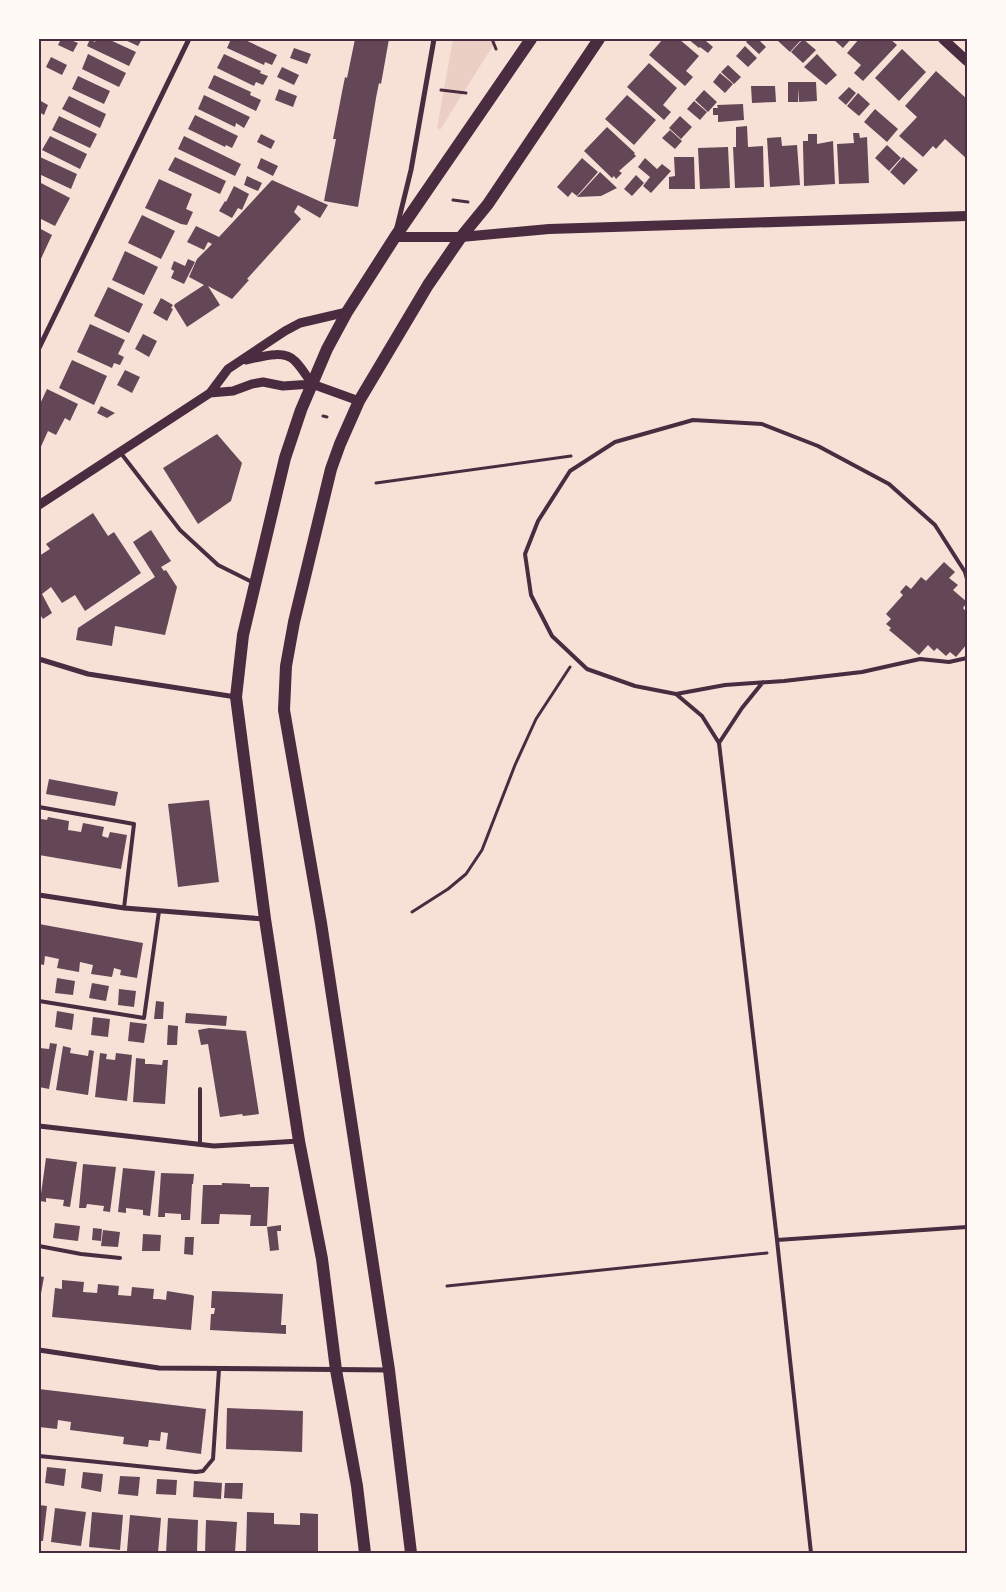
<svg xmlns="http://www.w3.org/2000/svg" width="1006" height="1592" font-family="'Nunito Sans',sans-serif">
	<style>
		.green { fill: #ebcfc5 }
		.building { fill: #644757 }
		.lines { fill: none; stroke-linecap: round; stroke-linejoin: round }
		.path { stroke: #4a2c40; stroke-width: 3 }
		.service { stroke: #4a2c40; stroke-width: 4 }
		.minor { stroke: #4a2c40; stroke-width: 5 }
		.tertiary { stroke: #4a2c40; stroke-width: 9 }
		.secondary { stroke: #4a2c40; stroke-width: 10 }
		.primary { stroke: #4a2c40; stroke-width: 12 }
		.neatline { fill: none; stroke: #4a2c40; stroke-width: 2 }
	</style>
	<rect width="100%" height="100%" fill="#f7e1d7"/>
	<path class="green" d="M453,39H497L440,130L437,128Z"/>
	<path class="building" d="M61,39H68L78,43L73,52L58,45Z
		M90,39L95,42L96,39H108L136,52L129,66L87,46Z
		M123,39H142L138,46Z
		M231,39H243L277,55L272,65L265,62L264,65L227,48Z
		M355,39H389L381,84L379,83L376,98L358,207L324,201L336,139H333L342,92L345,77L347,78Z
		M663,39H679L699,56L686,71L693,77L685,86L649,55Z
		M688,39H708L706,41L713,47L708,53L700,47L699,48Z
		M749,39H758L766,47L759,54L746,42Z
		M779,39H800L801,40L790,52L778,41Z
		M803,39L816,50L803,63L791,52Z
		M833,39H851L843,48Z
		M859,39H890L897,45L863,81L854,73L861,65L847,53Z
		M745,46L757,58L748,67L736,56Z
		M294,48L311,54L307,64L290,58Z
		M902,49L926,72L899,101L875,78Z
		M88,54L126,73L119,87L82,69Z
		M224,54L261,71L260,73L268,76L263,85L256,82L254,86L217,68Z
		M817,54L837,75L826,85L804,67Z
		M51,57L67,65L62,75L46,67Z
		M649,63L677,88L663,105L671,112L664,120L627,87Z
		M728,65L741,77L734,84L721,72Z
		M282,67L299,75L294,85L277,77Z
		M936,71L967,99V159L945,139L936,149L933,146L923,157L899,136L917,117L905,106Z
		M720,73L733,84L725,93L713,82Z
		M214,75L251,92L250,95L261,100L256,111L208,88Z
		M78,76L110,91L104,104L72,89Z
		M788,82H816L817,101L799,102L798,88V102H788Z
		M751,86H775L776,102L752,103Z
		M849,87L856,93L846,105L838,98Z
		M279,89L297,96L293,107L275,100Z
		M704,90L717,102L708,112L695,100Z
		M858,93L870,104L859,116L847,106Z
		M204,95L250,117L244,128L236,123L235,127L198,109Z
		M627,95L656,120L634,145L605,119Z
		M69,96L106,114L100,128L62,109Z
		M39,100L48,105L44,115L39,112Z
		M694,101L707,112L700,120L687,109Z
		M743,104L744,120L718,122V115H713V108H718L717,105Z
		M875,109L898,129L887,142L864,122Z
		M195,115L238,136L232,148L226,145L225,147L188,129Z
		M59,116L97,134L90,148L52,130Z
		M680,116L692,127L681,139L669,128Z
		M747,126L748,147L763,146L764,187L735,188L733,147H736V127Z
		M607,127L635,153L634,154L636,156L619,171L622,173L616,179L614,176L612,178L584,151Z
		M670,130L682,141L675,149L662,138Z
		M853,133H859L860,138L867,137L869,183L839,184L837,144L854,143Z
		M261,134L275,141L271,149L257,142Z
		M808,134H817V144L833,141L835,184L804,186L803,145V141H808Z
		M50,136L87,154L80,169L42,150Z
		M184,136L241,164L235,176L178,149Z
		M781,137L782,146L797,145L800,185L770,187L767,138Z
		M887,145L901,158L889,171L875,158Z
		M728,147L730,188L700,189L698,148Z
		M40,157L77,174L71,189L39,174Z
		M175,157L226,181L220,194L168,170Z
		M674,157H694L695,189H669V177L675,176Z
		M903,157L918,170L904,185L890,172Z
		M261,158L278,166L273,176L257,168Z
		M582,158L598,172L577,196L572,192L568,197L557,187Z
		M645,158L657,169L662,164L671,171L651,193L643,186L650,177L638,167Z
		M600,172L617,188L601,196L577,197Z
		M636,175L644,183L632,196L624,189Z
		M247,176L262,183L258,191L244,185Z
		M159,179L192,194L186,209L193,212L187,225L181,224L145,208Z
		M272,180L328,205L320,218L298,205L294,212L301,219L247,279L249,280L232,299L208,286L220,305L187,327L174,306L175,304L204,285L189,277L197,259L212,244L208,242L204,250L187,242L196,226L219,237Z
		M39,182L70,198L55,226L39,218Z
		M234,186L249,194L242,210L238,208L232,218L219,211L225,201L226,202Z
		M142,215L175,231L161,259L128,243Z
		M39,228L52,235L39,263Z
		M125,251L158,267L144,295L112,280Z
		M188,259L195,262L184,284L171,278L174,271L171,269L174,261L185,266Z
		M108,287L143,304L129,333L94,316Z
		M161,298L173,305L171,308L173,309L167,321L153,313Z
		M90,324L125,340L118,354L124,357L120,365L114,363L112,368L77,352Z
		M143,334L157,341L149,357L135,349Z
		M72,360L107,376L94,405L59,388Z
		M125,370L140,377L132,393L117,385Z
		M47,389L78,404L70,421L65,418L56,435L48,431L39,451V406Z
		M101,406L115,413L107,418L97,413Z
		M217,434L242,463L231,501L198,524L163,468Z
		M93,513L108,536L114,532L141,573L85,611L75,595L62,603L51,587L42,594L52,613L43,619L41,616L39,617V556L50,549L46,544Z
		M151,530L171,561L161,567L164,571L166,570L177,587L165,635L115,626L112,646L76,640L78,628L155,577L133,542Z
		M944,562L955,572L949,578L958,585L953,590L967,602L963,608L967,613L966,616L967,617V644L956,657L950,652L946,656L937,648L934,651L928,645L919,655L889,630L891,628L886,624L891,619L886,614L903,595L900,592L906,585L911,589L921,577L926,581Z
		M49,779L118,792L115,806L46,794Z
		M209,800L219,882L178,887L168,804Z
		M48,817L69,821L68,830L81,832L83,823L104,827L102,836L108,838L110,832L127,835L121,869L39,855V830L41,819L47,820Z
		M39,924L143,943L137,978L120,975L121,970L114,968L112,977L91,974L93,965L80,962L79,972L57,968L59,959L45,956L44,965L39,964Z
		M57,978L75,981L73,995L55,993Z
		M92,983L109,986L106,1001L89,998Z
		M119,989L136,991L134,1007L118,1005Z
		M156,1001L164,1002L163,1019H154Z
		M57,1011L74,1014L72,1030L55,1027Z
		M186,1013L227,1016L226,1026L185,1023Z
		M93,1017L110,1019L108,1037L91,1035Z
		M130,1022L147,1024L144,1043L128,1041Z
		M168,1025L178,1026L177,1045H167Z
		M209,1028L246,1031L259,1114L243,1116L242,1114L220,1117L208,1044L201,1045L198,1030Z
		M50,1043L57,1044L49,1089L39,1087V1048L49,1049Z
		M63,1046L71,1048L70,1053L88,1056L89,1050L94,1051L88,1095L56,1090Z
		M100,1053L107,1054L106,1059L115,1060L116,1053L132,1055L127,1101L95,1097Z
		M136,1058L145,1059V1064H151L162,1065L163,1060H168L165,1104L133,1102Z
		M46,1158L77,1162L70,1207L63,1206L64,1200L46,1198V1202L40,1201Z
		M83,1164L116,1167L110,1212L103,1211L104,1206L87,1204L86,1208H79Z
		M123,1168L155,1171L150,1216L143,1215V1210L126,1208V1213L118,1212Z
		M161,1173L194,1174L193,1184H192L190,1220H181V1214L165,1213V1217H158Z
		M222,1183L250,1184V1187H269L267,1226H250L251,1215L220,1214L219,1224H201L203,1185H222Z
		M55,1223L80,1226L78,1241L53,1238Z
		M281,1225V1231H277L279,1250L270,1251L267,1227Z
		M93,1228L102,1229L101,1241L92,1240Z
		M103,1230L120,1232L118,1247L101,1246Z
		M143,1234L161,1235L160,1251H142Z
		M185,1237H194L193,1255L184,1254Z
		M39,1276L44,1277L40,1299H39Z
		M62,1280L84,1282L83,1292L97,1293L98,1284L119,1286L118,1295L131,1296L132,1287L154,1289L153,1299H159L166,1300L167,1291L192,1295L194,1296L191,1330L52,1317L55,1288L62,1289Z
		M212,1291L283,1294L281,1325H286V1334L210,1330L211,1314H214L215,1308H211Z
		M39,1389L206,1409L201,1454L166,1449L168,1433L161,1432L160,1441L149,1440L148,1447L123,1444L124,1437L70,1430L71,1422L58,1420L57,1429L39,1427Z
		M227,1408L303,1411L302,1452L226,1449Z
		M47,1467L66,1469L64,1486L45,1483Z
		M83,1472L103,1474L101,1492L81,1488Z
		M120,1476L140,1477L138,1496L118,1494Z
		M157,1479L177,1480L176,1495L156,1494Z
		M194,1481L222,1483L221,1499L193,1497Z
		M225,1483H243L242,1499L224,1498Z
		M39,1505L47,1506L43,1541H39Z
		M55,1508L86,1512L81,1546L51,1542Z
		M92,1512L123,1515L120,1550L89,1547Z
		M247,1512L274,1513V1524L300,1525V1513L318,1514V1553H246Z
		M130,1515L161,1518L158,1553L127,1551Z
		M168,1518L198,1520L197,1553H166Z
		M206,1520L237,1522L235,1553H205Z"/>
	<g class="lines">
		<path class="path" d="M492,39L496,49
			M441,90L466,93
			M453,200L468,202
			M323,416L327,417
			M376,483L571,456
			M412,912L448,889L466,874L482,850L515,765L536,719L570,667
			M447,1286L767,1253"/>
		<path class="service" d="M120,452L180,530L218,565L254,583
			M967,579L965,572L935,525L889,484L818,446L762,424L693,420L615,442L570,471L538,521L525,554L531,595L552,636L587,669L635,686L676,694L725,685L784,681L862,672L920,659L949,662L967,658
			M676,694L702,716L719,743L777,1240L967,1227
			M719,743L742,708L763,682
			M39,807L134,824L124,908
			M39,1001L144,1018L159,911
			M200,1089V1144
			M777,1240L811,1553
			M39,1246L81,1254L120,1258
			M39,1456L196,1472L203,1471L213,1459L219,1369"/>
		<path class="minor" d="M397,227L411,170L434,39
			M39,348L189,39
			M39,659L88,674L236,697
			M39,895L124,908L264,919
			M39,1126L214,1146L299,1141
			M39,1350L159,1368L389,1370"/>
		<path class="tertiary" d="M246,360C260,357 284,349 295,361C302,368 307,377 312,384
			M210,393L233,391L252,384L263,382L283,386L312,384L359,401
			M39,505L210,393L228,369L285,331L300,323L347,312"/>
		<path class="secondary" d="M943,39L967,61
			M395,237H461L549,229L967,216"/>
		<path class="primary" d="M365,1553L357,1486L336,1370L322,1259L299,1141L265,919L236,697L243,635L285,458L301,410L327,349L347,312L395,237L531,39
			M411,1553L389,1370L321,923L284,710L286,666L294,622L331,469L340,444L359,401L428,285L461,237L488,204L599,39"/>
	</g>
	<rect width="1006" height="1592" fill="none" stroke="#fffaf5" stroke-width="80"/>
	<rect x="40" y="40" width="926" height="1512" class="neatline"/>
</svg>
